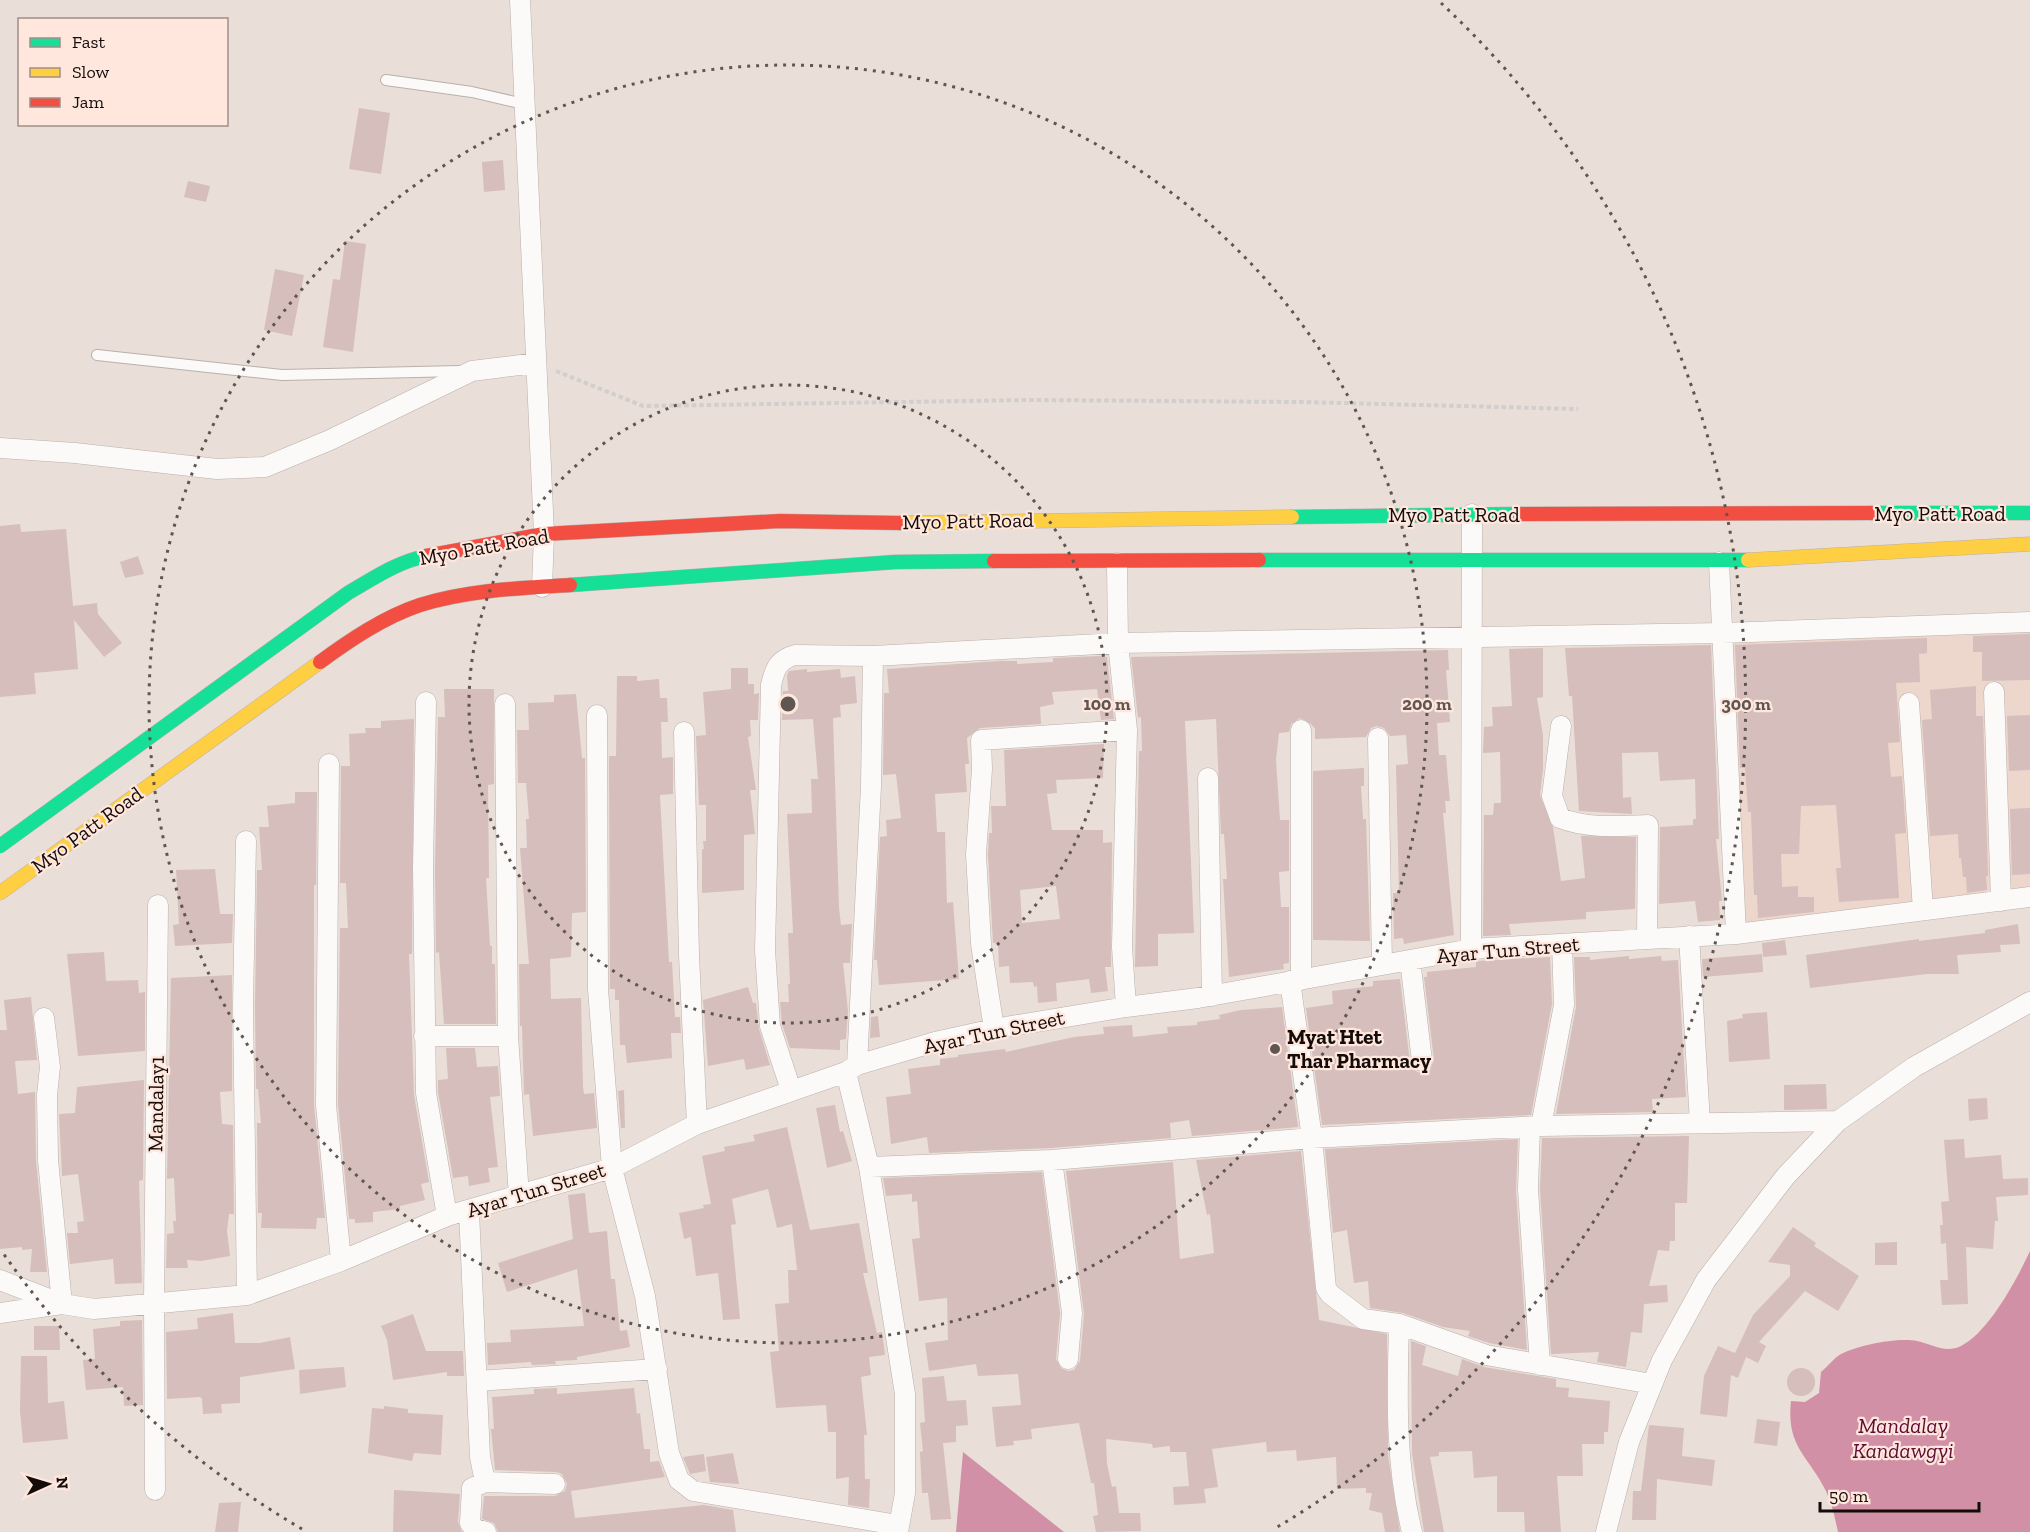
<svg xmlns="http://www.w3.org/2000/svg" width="2030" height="1532" font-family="'Zilla Slab',serif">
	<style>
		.built { fill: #edd6cc }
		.water { fill: #d190a6 }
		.building { fill: #d5bebb; fill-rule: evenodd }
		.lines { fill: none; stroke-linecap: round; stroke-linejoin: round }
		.lane-casing { stroke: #b9b0ab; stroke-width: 12 }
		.street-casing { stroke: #b9b0ab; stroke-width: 21 }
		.fast-casing { stroke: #b9b0ab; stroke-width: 15 }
		.slow-casing { stroke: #b9b0ab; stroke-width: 15 }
		.jam-casing { stroke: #b9b0ab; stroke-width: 15 }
		.path { stroke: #d1cecc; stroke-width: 4; stroke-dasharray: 4.5 3; stroke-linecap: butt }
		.lane { stroke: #fcfaf9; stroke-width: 10 }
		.street { stroke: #fcfaf9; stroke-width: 20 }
		.fast { stroke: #16e098; stroke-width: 14 }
		.slow { stroke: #ffcf43; stroke-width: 14 }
		.jam { stroke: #f24e42; stroke-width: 14 }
		.ring { fill: none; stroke: #5f5651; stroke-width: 3; stroke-dasharray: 3 6 }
		.poi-dot { fill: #5f5651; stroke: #ffe7dd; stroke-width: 2 }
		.labels { text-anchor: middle; stroke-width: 4.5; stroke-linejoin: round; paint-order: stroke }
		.street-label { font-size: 21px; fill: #140c09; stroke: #ffe7dd }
		.poi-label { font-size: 21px; font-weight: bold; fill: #140c09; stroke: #ffe7dd; text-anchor: start }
		.water-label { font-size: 22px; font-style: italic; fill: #5e0e36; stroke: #ffe7dd }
		.centre { fill: #5f5651; stroke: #ffe7dd; stroke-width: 3 }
		.ring-label { font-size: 18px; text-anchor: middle; font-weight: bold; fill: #5f5651; stroke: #ffe7dd; stroke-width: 4.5; stroke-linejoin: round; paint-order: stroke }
	</style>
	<rect width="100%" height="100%" fill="#eaded8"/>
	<path class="built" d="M2030,622V898L1736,934L1722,633Z"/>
	<path class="water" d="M2030,1251V1532H1838C1835,1518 1832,1504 1826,1491C1808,1455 1786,1447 1791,1401L1805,1402L1819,1393L1821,1372C1827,1367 1834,1358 1841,1354C1859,1345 1898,1337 1917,1341C1932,1344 1945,1354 1961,1346C1989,1332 2017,1279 2030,1251Z
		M963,1452L1064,1532H956Z"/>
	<path class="building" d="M359,108L390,113L381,174L349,169Z
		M503,160L505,190L484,192L482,162Z
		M188,181L210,186L206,202L184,197Z
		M345,241L366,244L353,352L323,347L333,279L340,280Z
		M275,269L304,275L292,336L264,330Z
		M20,524L21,532L66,529L73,606L97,603L98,614L122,643L104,657L74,620L78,669L34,673L36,694L0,697V526Z
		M138,556L144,574L125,578L120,562Z
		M2030,634V680L1982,681V652H1973V636Z
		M1927,638V653L1919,654L1920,682L1896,683L1900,742L1888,743L1891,777L1902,776L1906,833L1895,834L1899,898L1839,902L1836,868H1841L1836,805L1801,806L1799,854H1781L1782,887L1798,886V897H1814V912L1758,918L1757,895H1754L1751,812H1748L1745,768H1740L1735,645Z
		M1711,645L1719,839H1716L1722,901H1719L1720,920L1698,922L1695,901L1659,904L1660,827L1693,825V819H1696L1695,779L1660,781L1658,752L1622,753L1623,798L1631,797L1632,814L1579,811L1572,696H1569L1565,648Z
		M1543,648V697L1537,698L1543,735V769L1540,795L1553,827L1561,881L1585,878L1581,836L1636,837L1635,909L1586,912V919L1509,924L1511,935L1483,936L1484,815H1493L1494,803H1501L1500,752L1483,753L1484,727L1493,726L1492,707L1512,706L1509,649Z
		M1448,650L1449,670H1446L1450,722L1437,723L1439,755H1446L1448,780L1450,801H1445L1446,813H1443L1454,935L1404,944L1403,938L1394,939L1393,893H1399L1396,765L1408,764L1406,735L1390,736L1384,728L1377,726L1371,728L1366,737L1315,739V729L1311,724L1300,718L1291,724L1289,732L1279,733L1276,760L1280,820H1289V871L1279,872L1281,907H1289V963L1283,964L1284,969L1229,977L1223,879H1227L1224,834H1221L1216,719L1185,721L1194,933L1158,934V966L1135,967L1139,751H1142L1141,717L1138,718L1131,657Z
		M1099,656L1107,657L1114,719L1101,720L1097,689L1052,692L1054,704L1040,707L1041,724L980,728L967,738L969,764H965L967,792L935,794L937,832H945L947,903L953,902L959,979L879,985L877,960H874L880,837L887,836L886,820L901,818L896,774L883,775L884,693H889L887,669L1000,661H1017V664L1053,662V658Z
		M731,668H748V684H754V694L759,693L758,720H750L751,736L748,737L756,790H750L755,834L744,835V890L702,893V849H704L703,841H706V805H699L696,736L706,735L703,692L731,689Z
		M807,669V672L840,669L841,678L855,676L857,703L840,705L841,717L833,718L839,908L841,925L852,924L850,963H843L848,1011L846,1039L840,1040V1050L790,1048L782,1024L780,1002H789L788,984H790L788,933H793L787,814L812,813L811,779H818L813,719L782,720L783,691H788L787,675L789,671Z
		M617,676H637V681L659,679L660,698H667L668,722H661L662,758L673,757V794L660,795L669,962H672L675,1017H680L681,1033H671L672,1058L627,1063L625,1045H620L619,1000H615V989H610L609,756H616Z
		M1976,686V716H1983L1988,876H1986L1987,890L1967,893L1966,877H1963L1961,858H1959L1958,834L1930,836L1922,720L1932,719L1930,690Z
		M444,689H494V784L488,785L489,878H486L490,946H492V964H495L496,1024H444L439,952L436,953L435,868L438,717H445Z
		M576,694L582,758H585L586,912L572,913L571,957L550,959L551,999L581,998L583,1087L584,1094L594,1093L597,1128L533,1136L529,1094L524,1095L522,1026H520L519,964H529L520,848H527L526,819H529L526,783H518L517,730H529L528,703L554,702V695Z
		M2030,715V770L2009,771L2007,716Z
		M414,719L412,954H409L412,1037L414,1095L429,1182L421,1184L425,1200L400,1206V1209L373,1212V1222L355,1223V1219H349L338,1104L340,928H348L346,883H340L341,766H350L349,734L366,733L365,728H381V721Z
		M1104,744L1103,778L1056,780L1057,793L1047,794L1052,830H1103V843L1112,842L1111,967H1105L1108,991L1091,993L1089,979L1056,983L1057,1001L1038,1003L1037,986L1034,987L1033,982L1010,983L1009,966L999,967L998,943H993L988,854L989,833H992L991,806H1006L1004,750ZM1056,886L1060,919L1022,923L1020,890Z
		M1364,768V786H1361L1363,819H1366L1370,941L1313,940V771Z
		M295,792H317L316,885H314V1105L325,1218H317L316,1229L261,1228L262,1213H258L257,1123H261L258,1089H256L255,1006L257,870H262L259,827H269L267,806L295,803Z
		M2030,808V874L2012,875L2010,809Z
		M215,869L220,914H233L232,943L175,946L173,925L179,924L176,870Z
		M2018,924L2020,944L2000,945L2001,952L1957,955L1959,974H1927L1810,988L1806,955L1919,939V941L1985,933V930Z
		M1785,940L1787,955L1763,957L1762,943Z
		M104,952L106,981L138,980L139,993L145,992V1051L78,1056L67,954Z
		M1762,954L1763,972L1703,977L1702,959Z
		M1629,956V959L1661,956L1662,961L1678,960L1686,1097L1652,1099L1653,1112L1556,1114L1576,1007L1574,957H1590V960Z
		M1550,957L1552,1004L1531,1115L1322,1125L1306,1008L1333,1004L1332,991L1373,986V981L1400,979L1410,1063L1417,1072L1424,1073L1430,1070L1434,1060L1424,977H1427V972L1476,967V961Z
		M232,975V1091L220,1092L222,1124L233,1125L234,1214H229L227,1231L230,1256L201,1261L187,1260L188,1268H166L167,1234L174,1233L173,1221H176L174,1178L167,1179L171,978Z
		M748,987L753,1003H756L759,1029L770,1065L746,1070L744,1059L708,1066L703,1000Z
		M31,997L37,1060L15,1061L18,1094L35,1092L36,1161L47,1272H30L32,1249L22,1250V1247L0,1249V1030H7L4,1000Z
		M1282,1007L1298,1127L1192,1136L1189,1120L1170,1123L1171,1138L1051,1148L929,1153L927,1137L891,1144L886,1097L911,1094L908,1069L940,1065V1059L958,1057V1055L1005,1049L1006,1052L1074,1037L1104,1034L1103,1027L1132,1025L1133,1037L1168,1033L1167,1027L1197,1025V1022L1220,1019L1219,1015L1241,1010Z
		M1767,1012L1770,1059L1729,1062L1727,1021L1743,1018L1742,1014Z
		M878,1016L880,1037L870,1038L871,1017Z
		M446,1048H475L477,1067L498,1066L500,1096L490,1097L498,1167L488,1168L490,1182L469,1186L468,1176L453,1178L438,1092V1080L448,1079Z
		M144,1080L143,1180L139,1181L142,1283L115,1284L113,1259L70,1264L67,1233H78L77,1222L84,1221L78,1174L62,1176L59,1114L75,1113L77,1087Z
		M1826,1084L1827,1109L1784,1110V1085Z
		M624,1090L625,1128H621L618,1091Z
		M1987,1098L1988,1119L1969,1121L1968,1099Z
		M835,1105L840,1132L843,1131L852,1161L827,1168L816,1108Z
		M787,1127L810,1230L859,1223L868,1273H863L877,1333L882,1332L885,1355L869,1357L871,1375L861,1377L867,1435H864L865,1479H870L869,1508L848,1505L849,1477L836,1479V1432H828L826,1405L776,1408L770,1352L779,1351L775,1304L789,1303L788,1270H797L792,1224L777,1228L768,1189L732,1199L736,1224L731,1225L740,1319L723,1320L718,1273L696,1276L691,1237L684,1239L679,1213L704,1208L703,1205L711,1204L702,1156L725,1151L724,1147L755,1141L753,1135Z
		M1689,1136L1687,1203H1675V1241H1670L1669,1251L1658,1250L1649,1286L1667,1285L1668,1302L1644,1304L1642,1333L1631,1332L1626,1367L1597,1362L1599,1352L1551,1354L1540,1190L1542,1138Z
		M1518,1139L1516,1191L1527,1350L1489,1343L1468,1336L1470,1331L1443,1327L1403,1313L1370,1308L1368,1281L1354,1283L1347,1230L1333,1233L1325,1149Z
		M1964,1139L1965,1158L2001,1155L2003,1179L2028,1178V1195L1996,1197L1998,1221H1995L1993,1249L1966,1247L1968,1304L1942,1305L1940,1280H1948L1946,1243L1941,1244L1940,1225H1943L1941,1202L1949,1201L1944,1140Z
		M1301,1151L1319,1320L1387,1334L1388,1455L1400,1532H1385L1382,1513L1369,1510L1372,1493H1366V1488L1337,1489L1336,1457L1297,1461L1296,1450L1267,1452L1266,1442L1212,1449L1218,1487L1204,1489L1206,1503L1174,1505L1173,1487L1189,1486L1186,1452H1170V1446L1153,1448L1152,1444L1106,1439L1107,1464L1112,1487L1116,1486L1119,1513H1140L1141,1531L1096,1532L1093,1516L1098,1515L1094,1483H1091L1079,1423L1031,1429L1032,1439L1013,1441L1014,1445L996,1447L992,1407L1021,1405L1018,1374L978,1376L976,1364L929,1371L925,1343L948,1340L947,1298L919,1301L912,1239L920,1238L917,1201L912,1202V1194L886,1196L883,1178L1042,1172L1060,1313L1056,1359L1061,1368L1068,1371L1074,1370L1080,1361L1084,1314L1066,1171L1173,1162L1180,1259L1214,1253L1210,1214L1207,1215L1196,1160Z
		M585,1193L589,1233L607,1231L611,1279H615L620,1331L627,1330L630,1347L577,1357V1360L555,1361L556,1364L532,1365L531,1362L488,1365L487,1343L511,1342L510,1330L584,1326L577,1269L507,1292L498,1263L573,1239L568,1195Z
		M1793,1227L1816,1243L1814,1246L1859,1276L1838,1311L1805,1291L1759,1342L1766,1346L1758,1363L1746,1357L1738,1378L1731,1375L1727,1417L1700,1414L1704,1376L1718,1346L1735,1353L1753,1315L1790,1276V1265L1768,1262Z
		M1897,1242V1265H1875V1243Z
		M233,1313L235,1343H260L290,1337L295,1369L240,1377V1403L221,1404L222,1413L203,1414L202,1399L200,1397L167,1399L166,1332L198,1329L197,1318Z
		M413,1314L426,1351H463L464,1376H447V1372L393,1380L387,1340L381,1326Z
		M142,1320L143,1405L124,1406L123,1387L86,1390L83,1360L95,1359L93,1329L120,1326V1321Z
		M34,1326H59L60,1350H34Z
		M1411,1341L1426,1346L1422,1365L1458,1376L1462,1359L1484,1367L1556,1379V1387L1569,1388L1568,1397L1610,1401L1608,1432H1604V1444H1582L1583,1476H1557L1561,1532H1525L1524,1512H1497V1476L1474,1478L1472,1451L1439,1452V1456L1430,1457L1444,1532H1424L1412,1453Z
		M21,1356H47L48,1403L64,1401L68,1439L23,1443L20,1411Z
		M344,1367L346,1387L300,1394L299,1370Z
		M1787 1382a14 14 0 1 1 28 0a14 14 0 1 1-28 0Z
		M944,1376L947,1401L966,1400L968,1425L956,1426V1442L943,1443L951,1519L931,1520L928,1493H922L920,1452L923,1451L920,1423L925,1422L922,1378Z
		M557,1388V1394L634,1388L637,1414L640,1413L644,1449H650V1462L659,1461L665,1477L571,1491L575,1518L704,1505L733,1510L736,1532H498L494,1523L482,1519L484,1496H555L565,1491L567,1484L562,1474L556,1472L495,1470L491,1429H494L492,1397L534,1394V1389Z
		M384,1406L408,1409V1413L443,1415L441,1455L414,1453L412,1461L368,1453L372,1408L384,1409Z
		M1757,1419L1780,1422L1777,1446L1754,1443Z
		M1649,1425L1684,1428L1682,1456L1715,1460L1712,1486L1657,1479L1656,1520H1632L1633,1491H1641Z
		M733,1453L739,1484L710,1482L706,1457Z
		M704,1454L706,1471L690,1474L683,1457Z
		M394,1490L460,1494L458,1522L462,1532H393Z
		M241,1502L238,1532H215L219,1503Z"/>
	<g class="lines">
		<g class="lane-casing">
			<path id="lane" d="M386,80L472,92L524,104
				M97,355L282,375L461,371"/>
		</g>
		<g class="street-casing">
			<path id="street" d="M520,0L544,534L542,587
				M0,448L75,453L217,469L265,467L330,440L472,371L536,363
				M1719,562L1736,934
				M1117,563L1118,643L1127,730L1122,947L1126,1007
				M1994,692L2001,901
				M426,702L423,868L426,1093L447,1216
				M1909,703L1923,910
				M505,704L508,1036L519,1196
				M597,715L598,989L612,1168L645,1296L669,1453L679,1480L693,1491L898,1525
				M1561,726L1552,796L1560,818C1588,829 1618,826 1648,825L1647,939
				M684,732L689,955L697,1124
				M1378,738L1382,965
				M329,764L326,1105L341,1261
				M1208,778L1212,996
				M246,841L243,1006L247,1295
				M1689,936L1700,1123
				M1471,949L1472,514
				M1410,960L1422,1061
				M1301,980V730
				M1290,981L1312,1138L1326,1288L1330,1294L1363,1319L1399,1324L1486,1355L1652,1384
				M994,1029L981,944L976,854L982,769L981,740L1127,730
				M424,1036H508
				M857,1065L871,786L873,656
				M846,1072L869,1167L905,1394V1493L898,1532
				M791,1090L770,1026L765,950L771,685C775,668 778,660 795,655L873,656L1118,643L1722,633L2030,622
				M1541,1126L1564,1005L1562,944
				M1530,1127L1528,1190L1540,1365
				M1052,1160L1072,1313L1068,1359
				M869,1167L1052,1160L1312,1138L1541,1126L1838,1121
				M469,1211L480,1457L485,1482L472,1488L470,1523L475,1529L486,1532
				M0,1280L62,1304L94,1309L247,1295L341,1261L447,1216L612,1168L697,1124L846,1072L857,1065L935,1042L994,1029L1126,1007L1198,998L1471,949L1736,934L2030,897
				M0,1313L62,1304L48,1160L47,1095L50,1067L44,1018
				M1399,1324C1397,1394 1395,1463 1412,1532
				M477,1381L657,1369
				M485,1482L555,1484
				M155,1490L154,1303L158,905
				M1606,1532L1629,1442L1662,1360L1706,1280L1785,1177L1838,1121L1914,1067L2030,1002"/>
		</g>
		<g class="fast-casing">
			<path id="fast" d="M1872,513H2030
				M1292,517L1520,514
				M1259,560H1748
				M570,585L895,562L994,561
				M0,846L348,593C374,578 397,562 426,556"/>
		</g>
		<g class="slow-casing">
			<path id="slow" d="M900,523L1292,517
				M1748,560L2030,544
				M0,893L320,662"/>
		</g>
		<g class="jam-casing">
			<path id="jam" d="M1520,514L1872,513
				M426,556L544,534L780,521L900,523
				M994,561L1259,560
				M320,662C350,640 384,617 420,605C468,590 521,588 570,585"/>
		</g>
		<path class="path" d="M556,371L643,406L1029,400L1301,402L1578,409"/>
		<use href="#lane" class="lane"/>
		<use href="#street" class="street"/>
		<use href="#fast" class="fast"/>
		<use href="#slow" class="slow"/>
		<use href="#jam" class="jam"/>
	</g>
	<g class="ring">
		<circle cx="788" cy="704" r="319"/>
		<circle cx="788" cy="704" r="639"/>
		<path d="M302 1529A958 958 0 0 1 3 1253M1441 3A958 958 0 0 1 1274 1529"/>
	</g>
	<circle class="poi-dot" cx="1275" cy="1049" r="6"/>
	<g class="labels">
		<g class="street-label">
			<text x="1940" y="521">Myo Patt Road</text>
			<text x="1454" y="522">Myo Patt Road</text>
			<text transform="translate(968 521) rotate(-1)" y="7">Myo Patt Road</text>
			<text transform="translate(484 547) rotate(-10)" y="7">Myo Patt Road</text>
			<text transform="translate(87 830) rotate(-36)" y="7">Myo Patt Road</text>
			<text transform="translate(1508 950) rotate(-5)" y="7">Ayar Tun Street</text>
			<text transform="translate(994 1032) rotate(-12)" y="7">Ayar Tun Street</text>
			<text transform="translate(156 1104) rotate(-89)" y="7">Mandalay1</text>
			<text transform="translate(536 1190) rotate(-17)" y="7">Ayar Tun Street</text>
		</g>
		<g class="poi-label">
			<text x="1287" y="1044">Myat Htet<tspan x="1287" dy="24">Thar Pharmacy</tspan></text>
		</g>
		<g class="water-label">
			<text x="1903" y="1433">Mandalay<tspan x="1903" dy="25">Kandawgyi</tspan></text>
		</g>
	</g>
	<circle cx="788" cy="704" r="9" class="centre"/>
	<g class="ring-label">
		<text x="1107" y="710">100 m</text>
		<text x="1427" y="710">200 m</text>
		<text x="1746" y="710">300 m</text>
	</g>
	<rect x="18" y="18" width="210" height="108" fill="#ffe7dd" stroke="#a18f88" stroke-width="1.5"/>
	<rect x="30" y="38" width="30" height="9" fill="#16e098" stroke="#a18f88" stroke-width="1.5"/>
	<text x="72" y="48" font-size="18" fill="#140c09">Fast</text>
	<rect x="30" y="68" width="30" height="9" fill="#ffcf43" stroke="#a18f88" stroke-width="1.5"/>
	<text x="72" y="78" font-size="18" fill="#140c09">Slow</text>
	<rect x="30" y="98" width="30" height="9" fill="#f24e42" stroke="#a18f88" stroke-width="1.5"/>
	<text x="72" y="108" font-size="18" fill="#140c09">Jam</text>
	<g transform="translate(48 1484) rotate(86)" stroke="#ffe7dd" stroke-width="4.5" paint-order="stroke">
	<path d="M0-4.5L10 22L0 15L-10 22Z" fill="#140c09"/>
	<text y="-9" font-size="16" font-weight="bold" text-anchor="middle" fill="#140c09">N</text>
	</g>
	<path d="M1820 1502v9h159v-9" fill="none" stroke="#140c09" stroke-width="3"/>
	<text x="1829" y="1502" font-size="18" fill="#140c09" stroke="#ffe7dd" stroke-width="4.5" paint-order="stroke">50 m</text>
</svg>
